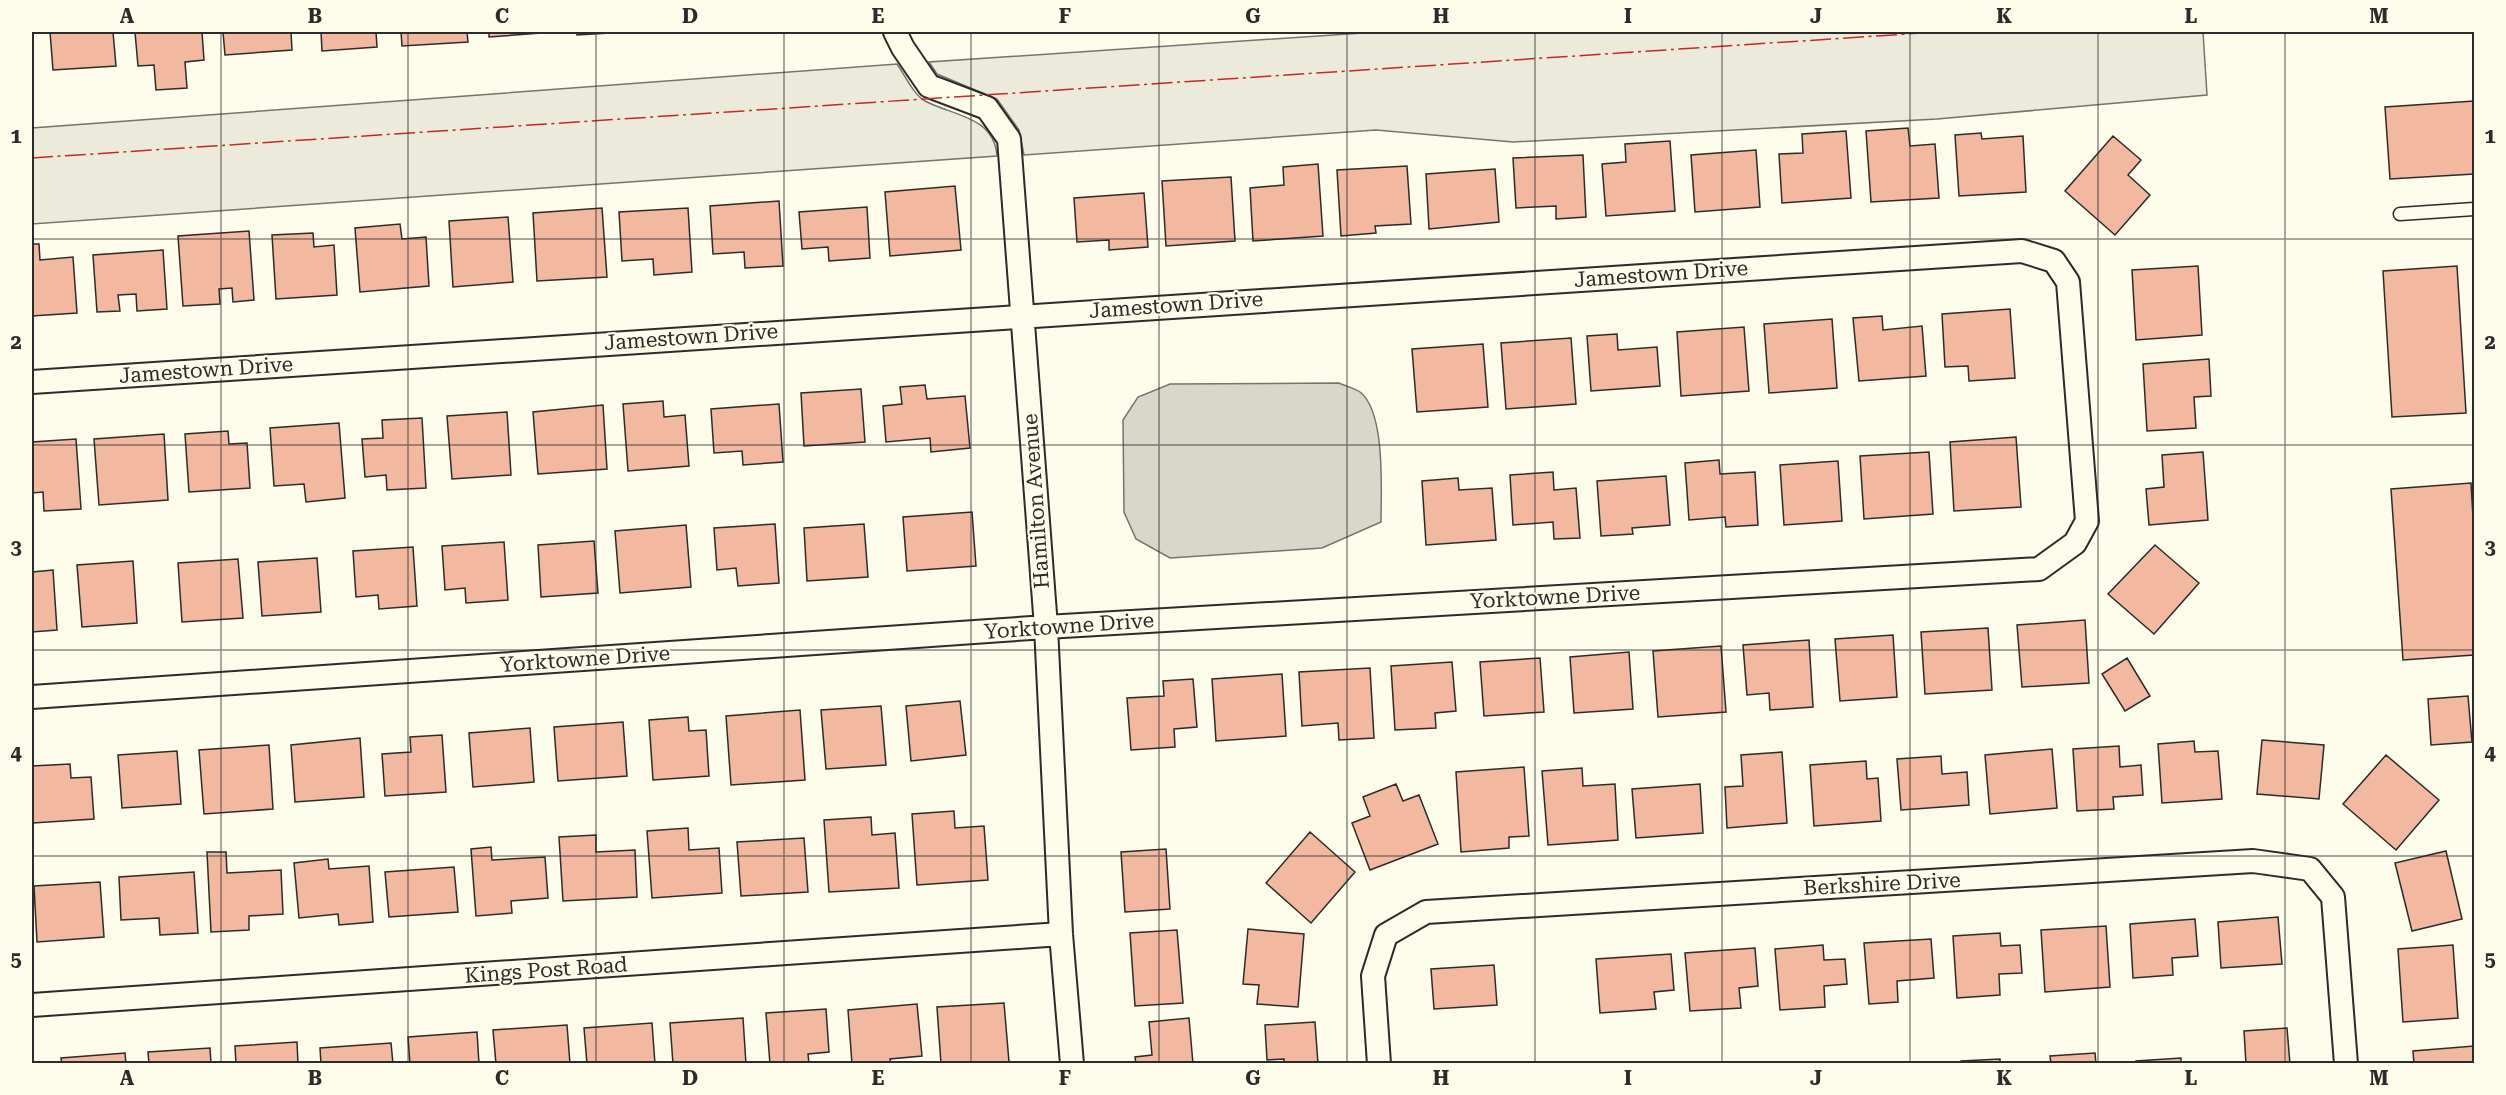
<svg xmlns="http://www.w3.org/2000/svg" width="2506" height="1095" font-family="'Roboto Serif',serif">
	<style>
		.green { fill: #ecebdb; stroke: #74746e; stroke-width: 1.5 }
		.water { fill: #d8d7c9; stroke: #74746e; stroke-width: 1.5 }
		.building { fill: #f2b8a0; stroke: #2b2b2b; stroke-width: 1.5 }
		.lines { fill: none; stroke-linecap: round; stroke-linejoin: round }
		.lane-casing { stroke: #2b2b2b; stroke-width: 15 }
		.street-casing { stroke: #2b2b2b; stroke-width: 26 }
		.lane { stroke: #fdfbea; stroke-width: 12 }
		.street { stroke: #fdfbea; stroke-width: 22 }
		.power { stroke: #c62828; stroke-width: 1.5; stroke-dasharray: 21 4.5 3 4.5; stroke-linecap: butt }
		.grid { fill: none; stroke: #2b2b2b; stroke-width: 1.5; stroke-opacity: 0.55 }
		.labels { text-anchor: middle; stroke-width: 4.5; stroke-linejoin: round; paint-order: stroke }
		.street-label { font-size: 21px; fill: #2b2b2b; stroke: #fdfbea }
		.neatline { fill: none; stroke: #2b2b2b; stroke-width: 2 }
		.grid-label { font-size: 20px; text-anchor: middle; font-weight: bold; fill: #2b2b2b }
	</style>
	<rect width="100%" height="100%" fill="#fdfbea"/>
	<path class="green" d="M1378,32H2203L2207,95L1937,119L1513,142L1376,130L1024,155L1019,130L997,99L937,74L929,62Z
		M897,64C905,75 913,94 925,101C953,116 994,116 997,156L32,224V128Z"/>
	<path class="water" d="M1339,383C1345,386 1354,388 1360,392C1386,412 1381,492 1381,522L1322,548L1170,558L1136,539L1124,512L1123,420L1138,397L1170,384Z"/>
	<path class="building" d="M50,32H113L116,66L53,70Z
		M135,32H202L204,60L185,62L187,88L156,90L154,65L138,66Z
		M223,32H291L292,50L225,55Z
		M321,32H376L377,47L322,51Z
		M401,32H467L468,42L402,46Z
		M489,32H555L489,37Z
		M577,32H628L577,35Z
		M2474,101V174L2390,179L2385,107Z
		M1908,128L1910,146L1935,144L1939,198L1871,202L1866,131Z
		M1846,131L1851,198L1782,203L1779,154L1803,153L1802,134Z
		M1981,133L1982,139L2023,136L2026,192L1959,196L1955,135Z
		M2113,136L2141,160L2128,175L2150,195L2115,235L2065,191Z
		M1670,141L1675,211L1606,216L1602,164L1626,162L1625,144Z
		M1756,150L1760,207L1695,212L1691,155Z
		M1583,155L1586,217L1556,219V206L1516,208L1513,158Z
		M1318,164L1323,236L1253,241L1250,188L1284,185L1283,167Z
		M1407,166L1411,224L1375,226L1376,233L1341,236L1337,170Z
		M1495,169L1499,222L1429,229L1426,174Z
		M1231,177L1235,241L1166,246L1162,181Z
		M955,186L961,250L890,256L885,192Z
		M1144,193L1148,247L1109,250V240L1077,242L1074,198Z
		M779,201L783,266L745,268L744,252L713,254L710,206Z
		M867,207L870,258L829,261L828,247L802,249L799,212Z
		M602,208L607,277L537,281L533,213Z
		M688,208L692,272L654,275L653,259L622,261L619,212Z
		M508,217L513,282L453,287L449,221Z
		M400,224L402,239L426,237L429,286L360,292L355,228Z
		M249,231L254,300L233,302L232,288L219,289L220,304L183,306L178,236Z
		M313,233L314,247L334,245L337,295L276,299L272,235Z
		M32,244H39L40,260L73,257L77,313L32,316Z
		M163,250L167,309L137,311L136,294L118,295L120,311L97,312L93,255Z
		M2198,266L2202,335L2136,340L2132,270Z
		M2457,266L2466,413L2392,417L2383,271Z
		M2010,309L2015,378L1969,381L1968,366L1945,367L1942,314Z
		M1882,316L1883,330L1922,326L1926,376L1859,381L1853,318Z
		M1832,319L1837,388L1769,393L1764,324Z
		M1744,327L1749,391L1681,396L1677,332Z
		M1617,334L1618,350L1657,347L1660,386L1591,391L1587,336Z
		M1571,338L1576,404L1506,409L1501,343Z
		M1483,344L1488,407L1417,412L1412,349Z
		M2209,359L2211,396L2194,397L2196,428L2147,431L2143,364Z
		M925,385L927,399L965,396L970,448L931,452L930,438L886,442L883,406L902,404L900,387Z
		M861,389L865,442L804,446L801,393Z
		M663,401L664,417L685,415L689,466L628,471L623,404Z
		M779,404L783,462L743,465L742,451L714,453L711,409Z
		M603,405L607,469L538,474L533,412Z
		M507,412L511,475L452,479L447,416Z
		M422,418L426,488L387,490L386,475L365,477L362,439L383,438L382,420Z
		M339,423L345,498L306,502L304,484L274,486L270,428Z
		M228,431L229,444L247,443L250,488L189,492L185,434Z
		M164,434L168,500L99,505L94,439Z
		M2016,437L2021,507L1954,511L1950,442Z
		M76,439L81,509L44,511L43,492L32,493V442Z
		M1929,452L1933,514L1864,519L1860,456Z
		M2203,452L2208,520L2149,525L2146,489L2164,487L2162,455Z
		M1719,460L1720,474L1755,472L1758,525L1726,527L1725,517L1689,520L1685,463Z
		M1838,461L1842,521L1784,525L1780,465Z
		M1553,472L1554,490L1576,488L1580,538L1554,539L1553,522L1513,525L1510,475Z
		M1666,476L1670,525L1632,528L1633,534L1601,536L1597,481Z
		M1458,478L1459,490L1492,488L1496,540L1426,545L1422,481Z
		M2471,483L2474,534V655L2403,660L2391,489Z
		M972,512L976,566L907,571L903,517Z
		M775,524L779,583L738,586L736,568L717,570L714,528Z
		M864,524L868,577L807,581L804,528Z
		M686,525L691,587L620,593L615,531Z
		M594,541L598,593L541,597L538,545Z
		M504,542L508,600L466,603L465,588L445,590L442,546Z
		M2155,545L2199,583L2154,634L2108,594Z
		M413,547L417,606L379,609L378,595L356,597L353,551Z
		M317,558L321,612L262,616L258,562Z
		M238,559L243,618L182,622L178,563Z
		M133,561L137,623L82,627L77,565Z
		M53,570L57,630L32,632V572Z
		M2085,620L2089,683L2022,687L2017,625Z
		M1988,628L1992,690L1925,694L1921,632Z
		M1893,635L1897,697L1840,701L1835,639Z
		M1809,640L1813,707L1770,710L1769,693L1747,695L1743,645Z
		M1721,646L1726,712L1658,717L1653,651Z
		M1629,652L1633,709L1574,713L1570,657Z
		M1540,658L1544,712L1484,716L1480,662Z
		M2127,658L2150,696L2125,711L2102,674Z
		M1452,662L1456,711L1435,713L1436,728L1395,730L1391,666Z
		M1370,668L1374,738L1339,740L1338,723L1302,726L1299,672Z
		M1282,674L1286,736L1216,741L1212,679Z
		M1193,679L1197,727L1174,729L1175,747L1131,750L1127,698L1164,696L1163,681Z
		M2468,696L2472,742L2431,745L2428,699Z
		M960,701L966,755L911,761L906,706Z
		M881,706L886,765L826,769L821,710Z
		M800,710L805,780L731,785L726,716Z
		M688,717L689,731L706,730L709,776L653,780L649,720Z
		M623,722L627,776L558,781L554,727Z
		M530,728L534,782L473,787L469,733Z
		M442,735L446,792L385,796L382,754L411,752L410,737Z
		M360,738L364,797L295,802L291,745Z
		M2262,740L2324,745L2319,799L2257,794Z
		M2194,741L2195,752L2218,751L2222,799L2162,803L2158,744Z
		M269,745L273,809L204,814L199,750Z
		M2119,746L2120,767L2141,765L2143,795L2113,797L2114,809L2077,811L2073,749Z
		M2052,749L2057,808L1990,814L1985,755Z
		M177,751L181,804L122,808L118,755Z
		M1782,752L1787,823L1727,828L1725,787L1743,786L1741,755Z
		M2386,755L2439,800L2396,850L2343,804Z
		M1941,756L1942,774L1967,772L1969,805L1901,810L1897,759Z
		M1866,761L1867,779L1878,778L1881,821L1814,826L1810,765Z
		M70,764L71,778L91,777L94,819L33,823L32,766Z
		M1524,767L1529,836L1509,837V848L1461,852L1456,772Z
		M1582,768L1583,786L1615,784L1618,840L1548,845L1542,771Z
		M1396,784L1403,801L1419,795L1438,844L1370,870L1352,823L1370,816L1363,797Z
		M1700,784L1703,833L1636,838L1632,789Z
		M954,811L955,828L984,826L988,880L917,885L912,814Z
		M871,817L872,835L895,833L899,888L829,892L824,820Z
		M688,828L689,850L719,848L722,893L652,898L647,831Z
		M1310,832L1355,872L1311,923L1266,883Z
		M596,835V852L635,850L637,897L563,901L559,837Z
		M804,838L808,892L741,896L737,842Z
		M491,847L492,860L545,857L548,898L511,901L512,913L476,916L471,849Z
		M1166,849L1170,909L1125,912L1121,852Z
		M2446,851L2462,919L2412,931L2395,863Z
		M207,852H226L227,873L281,870L283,914L249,916V930L211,932Z
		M328,859L329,869L369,866L373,922L339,925L338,914L299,918L294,863Z
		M454,867L458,912L389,917L385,872Z
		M194,872L198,933L160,935L159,918L121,920L119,877Z
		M100,882L104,937L37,942L34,886Z
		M2278,917L2282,964L2221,968L2218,922Z
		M2195,919L2198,956L2172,958L2173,975L2133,978L2130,924Z
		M2106,926L2110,987L2045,992L2041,930Z
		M1248,929L1304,934L1298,1007L1257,1004L1259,985L1243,984Z
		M1177,930L1183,1003L1135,1006L1130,933Z
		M2000,933L2001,946L2020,945L2022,973L1999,974L2000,995L1957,998L1953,936Z
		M1931,939L1934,978L1897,981L1898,1002L1869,1004L1864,943Z
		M1823,945L1824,960L1845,959L1847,984L1824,986L1825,1007L1780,1010L1775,949Z
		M2453,945L2458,1018L2403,1022L2398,949Z
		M1755,948L1758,986L1739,988L1741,1008L1690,1011L1685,953Z
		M1671,954L1674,990L1654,992L1656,1009L1600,1013L1596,959Z
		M1494,965L1497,1005L1434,1009L1431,969Z
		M1004,1003L1009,1062L941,1064L937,1007Z
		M917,1004L922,1056L890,1059L891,1064H852L848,1010Z
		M826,1009L829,1052L808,1054L809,1064H770L766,1013Z
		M743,1018L746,1064H673L670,1023Z
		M1189,1018L1193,1064H1136L1135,1057L1152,1055L1149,1022Z
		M1315,1022L1318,1064H1284V1059L1267,1060L1265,1025Z
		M652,1023L655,1064H587L584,1028Z
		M567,1025L570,1064H496L493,1030Z
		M2287,1028L2290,1064H2246L2244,1031Z
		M477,1032L479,1064H410L408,1037Z
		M297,1042L298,1064H236L235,1046Z
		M391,1043L393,1064H321L320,1048Z
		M2474,1046V1064H2414L2413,1051Z
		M210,1048L211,1064H149L148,1052Z
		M125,1053L126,1064H62L61,1058Z
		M2095,1053L2096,1064H2051L2050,1056Z
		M2181,1058V1064H2136V1061Z
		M2000,1059V1064H1961V1061Z"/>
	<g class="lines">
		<g class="lane-casing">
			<path id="lane" d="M2400,214L2474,209"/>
		</g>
		<g class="street-casing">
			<path id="street" d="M895,32L903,48L929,86L987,108L1009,139L1046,627L1061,934L1072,1064
				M32,382L2022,251L2054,261L2068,282L2087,521L2075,543L2039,569L1046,627L32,697
				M32,1005L1061,934
				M1379,1064L1373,976L1386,935L1426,912L2253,861L2310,869L2333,897L2346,1064"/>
		</g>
		<use href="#lane" class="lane"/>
		<use href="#street" class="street"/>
		<path class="power" d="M32,158L1937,32"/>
	</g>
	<path class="grid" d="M221,32V1064M408,32V1064M596,32V1064M784,32V1064M971,32V1064M1159,32V1064M1347,32V1064M1535,32V1064M1722,32V1064M1910,32V1064M2098,32V1064M2285,32V1064M32,239H2474M32,445H2474M32,650H2474M32,856H2474"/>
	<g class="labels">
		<g class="street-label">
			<text transform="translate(1661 274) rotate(-4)" y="7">Jamestown Drive</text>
			<text transform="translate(1176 305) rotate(-4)" y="7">Jamestown Drive</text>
			<text transform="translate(691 337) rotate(-4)" y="7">Jamestown Drive</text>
			<text transform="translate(206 370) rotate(-4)" y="7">Jamestown Drive</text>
			<text transform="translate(1036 501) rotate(-94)" y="7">Hamilton Avenue</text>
			<text transform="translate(1555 597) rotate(-3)" y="7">Yorktowne Drive</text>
			<text transform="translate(1069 626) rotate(-4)" y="7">Yorktowne Drive</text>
			<text transform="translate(585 659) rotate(-4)" y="7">Yorktowne Drive</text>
			<text transform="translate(1882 884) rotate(-3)" y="7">Berkshire Drive</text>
			<text transform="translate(546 970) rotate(-4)" y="7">Kings Post Road</text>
		</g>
	</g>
	<rect width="2506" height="1095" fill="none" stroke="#fdfbea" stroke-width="66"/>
	<rect x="33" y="33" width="2440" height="1029" class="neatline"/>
	<g class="grid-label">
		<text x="127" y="23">A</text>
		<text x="315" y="23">B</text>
		<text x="502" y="23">C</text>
		<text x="690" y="23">D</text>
		<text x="878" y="23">E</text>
		<text x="1065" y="23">F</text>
		<text x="1253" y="23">G</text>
		<text x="1441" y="23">H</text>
		<text x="1628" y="23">I</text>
		<text x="1816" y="23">J</text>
		<text x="2004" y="23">K</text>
		<text x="2191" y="23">L</text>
		<text x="2379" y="23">M</text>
		<text x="16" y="143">1</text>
		<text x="2490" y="143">1</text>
		<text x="16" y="349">2</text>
		<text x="2490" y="349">2</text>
		<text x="16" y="554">3</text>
		<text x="2490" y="554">3</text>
		<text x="16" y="760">4</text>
		<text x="2490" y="760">4</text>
		<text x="16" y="966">5</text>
		<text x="2490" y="966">5</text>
		<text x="127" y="1085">A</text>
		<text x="315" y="1085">B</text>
		<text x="502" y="1085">C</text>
		<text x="690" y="1085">D</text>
		<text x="878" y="1085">E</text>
		<text x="1065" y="1085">F</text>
		<text x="1253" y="1085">G</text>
		<text x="1441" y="1085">H</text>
		<text x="1628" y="1085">I</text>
		<text x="1816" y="1085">J</text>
		<text x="2004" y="1085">K</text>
		<text x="2191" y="1085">L</text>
		<text x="2379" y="1085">M</text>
	</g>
</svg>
